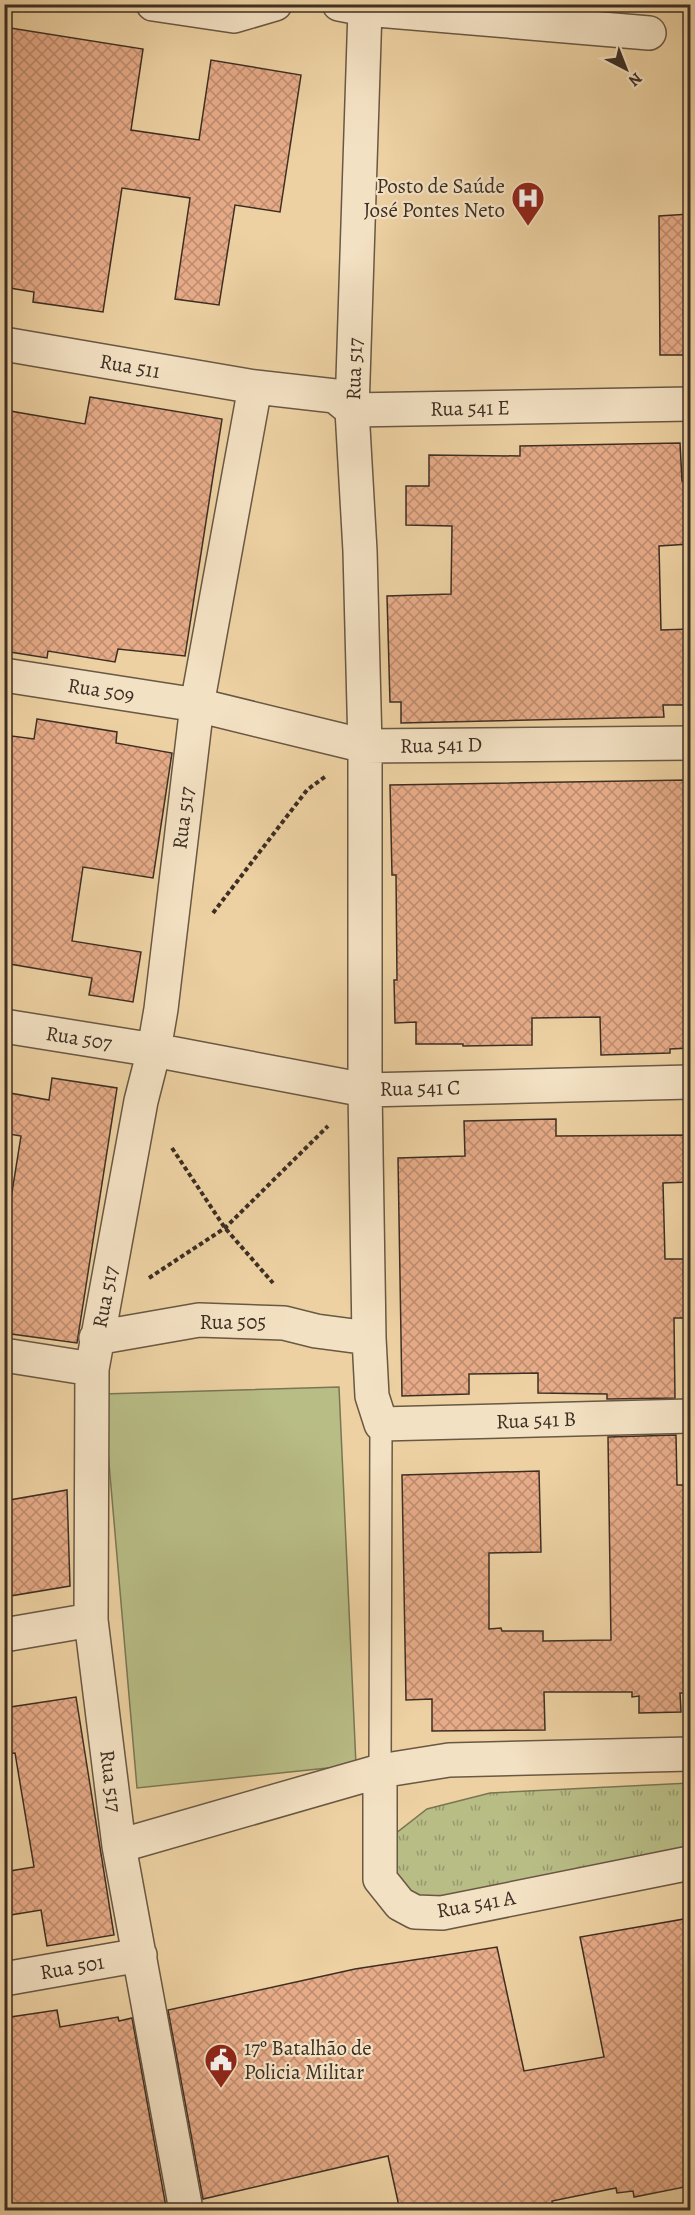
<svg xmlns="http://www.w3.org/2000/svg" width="695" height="2215" font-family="Alegreya,serif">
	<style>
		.park { fill: url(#park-tufts); stroke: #7a7654; stroke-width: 1.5 }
		.pitch { fill: #b8bc85; stroke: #7a7654; stroke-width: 1.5 }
		.building { fill: url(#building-cross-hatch); stroke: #3d2f24; stroke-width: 1.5 }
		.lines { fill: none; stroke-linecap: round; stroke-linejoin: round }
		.service-casing { stroke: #695844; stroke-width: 24 }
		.minor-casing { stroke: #695844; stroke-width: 36 }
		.path { stroke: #3d2f24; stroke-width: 4; stroke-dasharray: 4.5 3; stroke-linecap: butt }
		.service { stroke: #f3e1c3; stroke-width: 21 }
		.minor { stroke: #f3e1c3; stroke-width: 33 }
		.labels { text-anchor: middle; stroke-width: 4.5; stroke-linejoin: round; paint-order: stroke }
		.poi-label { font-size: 21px; fill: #3d2f24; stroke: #f3e1c3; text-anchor: end }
		.street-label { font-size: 21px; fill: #3d2f24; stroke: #f3e1c3 }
	</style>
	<defs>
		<pattern id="park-tufts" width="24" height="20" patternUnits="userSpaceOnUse" patternTransform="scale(1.5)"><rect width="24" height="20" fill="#b8bc85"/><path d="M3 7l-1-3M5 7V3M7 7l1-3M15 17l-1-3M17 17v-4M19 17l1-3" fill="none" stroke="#97996d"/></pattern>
		<pattern id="building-cross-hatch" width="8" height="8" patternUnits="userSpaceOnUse" patternTransform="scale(1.5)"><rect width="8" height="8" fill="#e7ab88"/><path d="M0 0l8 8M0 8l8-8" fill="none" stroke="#bc8c6f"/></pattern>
	</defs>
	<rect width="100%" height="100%" fill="#edd1a2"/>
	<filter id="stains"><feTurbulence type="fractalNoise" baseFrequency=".00333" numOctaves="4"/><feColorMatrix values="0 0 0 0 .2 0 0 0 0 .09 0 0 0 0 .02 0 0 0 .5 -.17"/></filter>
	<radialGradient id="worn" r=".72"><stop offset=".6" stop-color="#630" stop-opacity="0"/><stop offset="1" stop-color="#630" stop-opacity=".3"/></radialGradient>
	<path class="park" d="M690,1783V1863L442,1913L389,1888L395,1834L427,1809L490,1793Z"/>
	<path class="pitch" d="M339,1387L356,1765L137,1788L103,1394Z"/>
	<path class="building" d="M4,27L143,49L131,130L199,140L211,60L301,75L280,212L235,205L219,305L175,299L190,198L122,188L103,312L33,302L34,292L4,287Z
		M690,214V355H660L659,216Z
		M90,397L222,419L185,656L118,649L115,662L48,651L47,658L4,651V410L85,424Z
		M680,443L682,481L690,480V544L659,546L661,630L690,629V705H663L664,717L401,723V702H390L387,596L451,594L452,526L406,525V486H429V455L520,456V446Z
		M37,719L117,732L116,743L172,753L153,878L83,867L72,941L141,952L133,1002L89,995L92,978L4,963V752L10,753L12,736L34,739Z
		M687,780V796H690V1048L670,1049V1053L601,1055L600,1017L532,1018V1045L463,1046V1044H416V1022L395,1023L394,980H397L396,875H392L390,785Z
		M52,1078L117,1088L77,1343L4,1333V1242L21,1136L4,1133V1092L49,1100Z
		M556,1119V1136L690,1135V1182L663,1183L665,1259H690V1318H674L675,1398L607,1399V1394L538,1393V1373L469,1374V1394L402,1396L398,1158L465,1156L464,1121Z
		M676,1435L677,1485H690V1693H680L681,1712L639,1713V1696L632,1697V1692H544L545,1730L432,1731V1699L406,1700L402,1475L539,1471L541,1552L489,1553V1629L501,1628L502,1631H543V1641L611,1640L608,1437Z
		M67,1490L70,1586L4,1597V1501Z
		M76,1697L114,1935L47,1946L41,1910L4,1916V1872L34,1867L15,1753L4,1754V1708Z
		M690,1918V2186L634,2197L633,2191L617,2193L616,2188L552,2201L554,2211H400L388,2156L203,2199L168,2010L355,1969L497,1947L524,2071L604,2057L580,1937Z
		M57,2010L60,2027L118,2017L119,2021L132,2018L166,2207L152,2211H4V2018Z"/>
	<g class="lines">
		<g class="service-casing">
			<path id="service" d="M380,1771L381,1424"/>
		</g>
		<g class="minor-casing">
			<path id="minor" d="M153,4L234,16L275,4
				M339,4L365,9L649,33
				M365,9L352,410L360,551L365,746V1090L369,1338L372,1396L381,1424L690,1416
				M4,344L255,387L335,396L352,410L690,404
				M4,675L197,705L365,746L690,743
				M4,1026L154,1050L365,1090L690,1082
				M96,1338L199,1320L284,1323L316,1331L369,1338
				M4,1355L92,1369
				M4,1635L91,1620
				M380,1771V1879L400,1904L415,1912L442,1913L690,1863
				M119,1846L380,1771L449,1760L690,1754
				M4,1979L140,1955
				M186,2210L119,1846L91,1620L92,1369L141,1101L154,1050L161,1009L197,705L255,387"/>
		</g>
		<path class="path" d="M213,913L307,790L326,776
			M172,1148L225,1228L273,1283
			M149,1278L225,1228L328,1126"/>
		<use href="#service" class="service"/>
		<use href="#minor" class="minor"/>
	</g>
	<defs>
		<g id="hospital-pin" transform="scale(1.725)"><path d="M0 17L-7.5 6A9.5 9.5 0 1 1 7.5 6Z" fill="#8f2418" stroke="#f3e1c3"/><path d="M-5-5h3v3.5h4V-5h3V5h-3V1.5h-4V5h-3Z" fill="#fff"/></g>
		<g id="civic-pin" transform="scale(1.725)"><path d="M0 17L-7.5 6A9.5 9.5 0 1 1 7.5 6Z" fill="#8f2418" stroke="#f3e1c3"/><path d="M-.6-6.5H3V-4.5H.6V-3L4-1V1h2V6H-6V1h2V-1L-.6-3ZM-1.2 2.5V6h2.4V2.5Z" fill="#fff"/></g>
	</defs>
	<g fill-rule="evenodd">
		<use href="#hospital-pin" x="528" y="198"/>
		<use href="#civic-pin" x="221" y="2060"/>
	</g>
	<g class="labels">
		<g class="poi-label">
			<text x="505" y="193">Posto de Saúde<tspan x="505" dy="24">José Pontes Neto</tspan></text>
			<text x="244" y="2055" text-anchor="start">17º Batalhão de<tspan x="244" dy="24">Policia Militar</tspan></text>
		</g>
		<g class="street-label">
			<text transform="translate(130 366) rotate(10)" y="7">Rua 511</text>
			<text transform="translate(354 369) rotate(-88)" y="7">Rua 517</text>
			<text transform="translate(470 408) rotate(-1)" y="7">Rua 541 E</text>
			<text transform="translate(101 690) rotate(9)" y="7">Rua 509</text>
			<text transform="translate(441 745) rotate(-1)" y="7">Rua 541 D</text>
			<text transform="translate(183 818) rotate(-83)" y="7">Rua 517</text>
			<text transform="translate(79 1038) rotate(9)" y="7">Rua 507</text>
			<text transform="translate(420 1088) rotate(-1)" y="7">Rua 541 C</text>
			<text transform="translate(105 1297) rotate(-79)" y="7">Rua 517</text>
			<text x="233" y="1329">Rua 505</text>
			<text transform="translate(536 1420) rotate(-2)" y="7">Rua 541 B</text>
			<text transform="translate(111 1781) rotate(83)" y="7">Rua 517</text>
			<text transform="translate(476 1904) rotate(-10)" y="7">Rua 541 A</text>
			<text transform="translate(72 1967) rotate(-10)" y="7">Rua 501</text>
		</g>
	</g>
	<rect width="695" height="2215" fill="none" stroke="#edd1a2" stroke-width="24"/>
	<rect x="6" y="6" width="683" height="2203" fill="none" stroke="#3d2f24" stroke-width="3"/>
	<rect x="12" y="12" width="671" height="2191" fill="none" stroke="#3d2f24" stroke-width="1.5"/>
	<g transform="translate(626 69) rotate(138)" stroke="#f3e1c3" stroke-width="4.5" paint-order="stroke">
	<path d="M0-4.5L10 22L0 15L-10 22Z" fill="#3d2f24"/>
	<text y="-9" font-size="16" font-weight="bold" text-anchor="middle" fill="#3d2f24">N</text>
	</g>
	<rect width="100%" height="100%" filter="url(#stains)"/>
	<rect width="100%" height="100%" fill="url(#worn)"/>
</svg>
